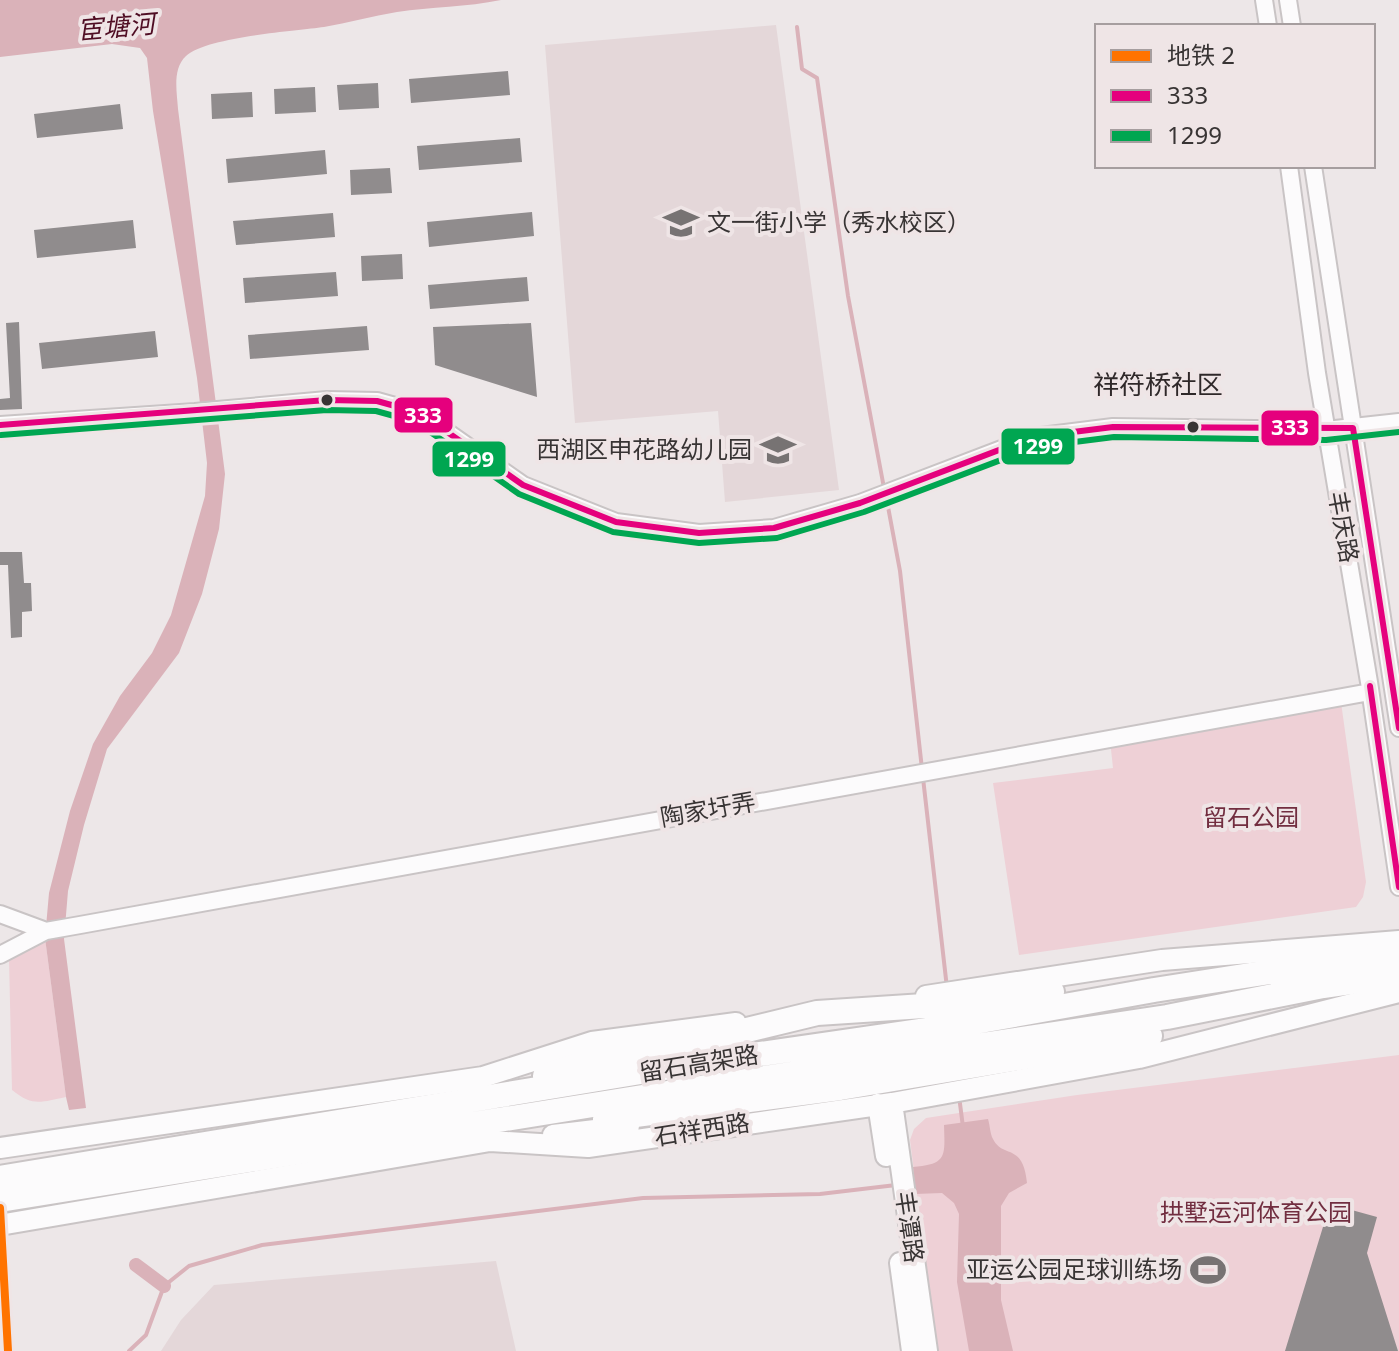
<svg xmlns="http://www.w3.org/2000/svg" width="1399" height="1351" font-family="'Noto Sans','Noto Sans SC',sans-serif">
	<style>
		.built { fill: #e4d7d9 }
		.green { fill: #eed0d6 }
		.water { fill: #dab2b9 }
		.lines { fill: none; stroke-linecap: round; stroke-linejoin: round }
		.stream { stroke: #dab2b9; stroke-width: 4 }
		.canal { stroke: #dab2b9; stroke-width: 14 }
		.building { fill: #908c8d }
		.minor-casing { stroke: #c9c4c5; stroke-width: 20 }
		.major-casing { stroke: #c9c4c5; stroke-width: 24 }
		.highway-casing { stroke: #c9c4c5; stroke-width: 28 }
		.minor { stroke: #fcfbfc; stroke-width: 16 }
		.major { stroke: #fcfbfc; stroke-width: 20 }
		.highway { stroke: #fcfbfc; stroke-width: 24 }
		.bus-1-casing { stroke: #efe5e6; stroke-width: 12 }
		.bus-2-casing { stroke: #efe5e6; stroke-width: 12 }
		.bus-1 { stroke: #e5007d; stroke-width: 6 }
		.bus-2 { stroke: #00a651; stroke-width: 6 }
		.metro-1-casing { stroke: #efe5e6; stroke-width: 14 }
		.metro-1 { stroke: #ff7300; stroke-width: 8 }
		.bus-dot { fill: #383434; stroke: #efe5e6; stroke-width: 3 }
		.labels { text-anchor: middle; stroke-width: 8; stroke-linejoin: round; paint-order: stroke }
		.poi-label { font-size: 24px; fill: #383434; stroke: #efe5e6; text-anchor: end }
		.street-label { font-size: 24px; fill: #383434; stroke: #efe5e6 }
		.park-label { font-size: 24px; fill: #722e40; stroke: #efe5e6 }
		.water-label { font-size: 26px; font-style: italic; fill: #4f0d23; stroke: #efe5e6 }
		.neighbourhood-label { font-size: 26px; fill: #2f2829; stroke: #efe5e6 }
		.line-badge { stroke: #efe5e6; stroke-width: 3 }
		.badge-label { font-size: 22px; text-anchor: middle; font-weight: bold; fill: #fff }
	</style>
	<rect width="100%" height="100%" fill="#ede7e8"/>
	<path class="built" d="M776,25L839,490L725,502L718,411L575,423L545,45Z
		M496,1261L516,1351H161L181,1320L214,1285Z"/>
	<path class="green" d="M1340,695L1366,882L1363,897L1356,907L1019,955L993,783L1113,768L1110,740Z
		M45,938L66,1097C41,1102 33,1107 12,1090L9,959Z
		M1399,1055V1351H937L910,1140L914,1129L926,1118L1077,1095Z"/>
	<path class="water" d="M0,0H501C467,7 431,7 397,12C372,16 348,23 324,27C295,31 206,37 186,56C172,69 177,92 178,109L225,474L219,529L202,594L179,653L107,749L84,825L68,891L64,939L86,1108L69,1110L66,1097L45,938L49,893L70,811L93,744L120,696L152,653L171,615L205,496L207,463L197,378L153,111L147,58L140,48L112,44L0,57Z
		M988,1119C990,1125 990,1134 993,1139C1003,1159 1023,1142 1027,1183L1009,1193L1001,1206V1300L1013,1351H969L957,1282L959,1214L954,1203L942,1193L915,1194L913,1167C947,1164 945,1157 944,1125Z"/>
	<g class="lines">
		<path class="stream" d="M797,27L802,69L817,78L848,296L884,488
			M886,496L900,571L922,769
			M923,778L947,988
			M959,1096L963,1127
			M129,1351L146,1335L164,1286L189,1266L262,1245L643,1198L820,1194L896,1185"/>
		<path class="canal" d="M136,1265L164,1286"/>
	</g>
	<path class="building" d="M508,71L510,95L411,103L409,79Z
		M378,83L379,108L339,110L337,85Z
		M315,87L316,112L275,114L274,89Z
		M252,92L253,117L212,119L211,94Z
		M120,104L123,129L37,138L34,114Z
		M520,138L522,162L419,170L417,146Z
		M325,150L327,174L228,183L226,159Z
		M390,168L392,193L351,195L350,170Z
		M532,212L534,236L429,247L427,222Z
		M333,213L335,237L236,245L233,221Z
		M133,220L136,248L37,258L34,230Z
		M402,254L403,279L362,281L361,256Z
		M336,272L338,296L245,303L243,278Z
		M527,277L529,301L430,309L428,285Z
		M19,322L22,409L0,410V399L10,398L6,323Z
		M531,323L537,397L435,365L433,327Z
		M367,326L369,350L250,359L248,335Z
		M155,331L158,357L42,369L39,343Z
		M0,552H22L24,583H31L32,611L22,612V637L11,638L8,565H0Z
		M1330,1204L1377,1217L1367,1253L1398,1351H1285Z"/>
	<g class="lines">
		<g class="minor-casing">
			<path id="minor" d="M1264,0L1268,26
				M1288,0L1292,26
				M1289,166L1317,373L1369,682L1399,887
				M1313,166L1399,728
				M0,425L195,412L327,400L377,401L420,413L523,485L616,522L699,533L774,528L860,503L1033,437L1113,427L1326,430L1399,422
				M0,914L46,931
				M0,955L46,931L80,925L1370,692"/>
		</g>
		<g class="major-casing">
			<path id="major" d="M926,996L1162,960L1399,941
				M892,1103L927,1351
				M878,1104L886,1156
				M553,1135L629,1126
				M0,1148L483,1077L592,1042L736,1023
				M0,1225L490,1141L588,1147L892,1103L1139,1058L1399,992
				M900,1263L912,1351"/>
		</g>
		<g class="highway-casing">
			<path id="highway" d="M545,1076L578,1065L652,1053L817,1013L985,1002L1052,992
				M605,1119L840,1088L1150,1036
				M0,1178L677,1066L941,1028L1154,990L1399,952
				M0,1200L686,1090L1167,1017L1323,986L1399,975"/>
		</g>
		<use href="#minor" class="minor"/>
		<use href="#major" class="major"/>
		<use href="#highway" class="highway"/>
		<g class="bus-1-casing">
			<path id="bus-1" d="M0,425L327,400L377,401L420,413L523,485L616,522L699,533L774,528L860,503L1033,437L1113,427L1353,428L1399,728
				M1370,686L1399,887"/>
		</g>
		<g class="bus-2-casing">
			<path id="bus-2" d="M1,435L327,410L376,411L416,422L519,494L613,532L699,543L777,538L864,512L1035,447L1114,437L1326,440L1399,432"/>
		</g>
		<use href="#bus-1" class="bus-1"/>
		<use href="#bus-2" class="bus-2"/>
		<g class="metro-1-casing">
			<path id="metro-1" d="M0,1208L8,1351"/>
		</g>
		<use href="#metro-1" class="metro-1"/>
	</g>
	<defs>
		<g id="school-bare" transform="scale(2.76)"><path d="M0-5L7-2L0 1L-7-2ZM-4 1L0 2.5L4 1V4Q0 6-4 4Z" fill="#777373" stroke="#efe5e6" stroke-width="2.5" paint-order="stroke"/></g>
		<g id="stadium-bare" transform="scale(2.76)"><path d="M0-5a6.5 5 0 1 0 0 10a6.5 5 0 1 0 0-10ZM-3.5-1.8h7v3.6h-7Z" fill="#777373" stroke="#efe5e6" stroke-width="2.5" paint-order="stroke"/></g>
	</defs>
	<g fill-rule="evenodd">
		<use href="#school-bare" x="681" y="223"/>
		<use href="#school-bare" x="778" y="450"/>
		<use href="#stadium-bare" x="1208" y="1270"/>
	</g>
	<g class="bus-dot">
		<circle cx="327" cy="400" r="7"/>
		<circle cx="1193" cy="427" r="7"/>
	</g>
	<g class="labels">
		<g class="poi-label">
			<text x="707" y="231" text-anchor="start">文一街小学（秀水校区）</text>
			<text x="752" y="458">西湖区申花路幼儿园</text>
			<text x="1182" y="1278">亚运公园足球训练场</text>
		</g>
		<g class="street-label">
			<text transform="translate(1343 527) rotate(80)" y="8">丰庆路</text>
			<text transform="translate(708 810) rotate(-10)" y="8">陶家圩弄</text>
			<text transform="translate(699 1064) rotate(-9)" y="8">留石高架路</text>
			<text transform="translate(702 1130) rotate(-9)" y="8">石祥西路</text>
			<text transform="translate(909 1227) rotate(82)" y="8">丰潭路</text>
		</g>
		<g class="park-label">
			<text x="1251" y="826">留石公园</text>
			<text x="1256" y="1221">拱墅运河体育公园</text>
		</g>
		<g class="water-label">
			<text transform="translate(116 27) rotate(-5)" y="9">宦塘河</text>
		</g>
		<g class="neighbourhood-label">
			<text x="1158" y="394">祥符桥社区</text>
		</g>
	</g>
	<g class="line-badge">
		<rect x="393" y="396" width="61" height="38" rx="8" fill="#e5007d"/>
		<rect x="1260" y="409" width="60" height="38" rx="8" fill="#e5007d"/>
		<rect x="1000" y="427" width="76" height="39" rx="8" fill="#00a651"/>
		<rect x="431" y="440" width="76" height="38" rx="8" fill="#00a651"/>
	</g>
	<g class="badge-label">
		<text x="423" y="423">333</text>
		<text x="1290" y="435">333</text>
		<text x="1038" y="454">1299</text>
		<text x="469" y="467">1299</text>
	</g>
	<rect x="1095" y="24" width="280" height="144" fill="#efe5e6" stroke="#a69e9f" stroke-width="2"/>
	<rect x="1111" y="50" width="40" height="12" fill="#ff7300" stroke="#a69e9f" stroke-width="2"/>
	<text x="1167" y="64" font-size="24" fill="#383434">地铁 2</text>
	<rect x="1111" y="90" width="40" height="12" fill="#e5007d" stroke="#a69e9f" stroke-width="2"/>
	<text x="1167" y="104" font-size="24" fill="#383434">333</text>
	<rect x="1111" y="130" width="40" height="12" fill="#00a651" stroke="#a69e9f" stroke-width="2"/>
	<text x="1167" y="144" font-size="24" fill="#383434">1299</text>
</svg>
